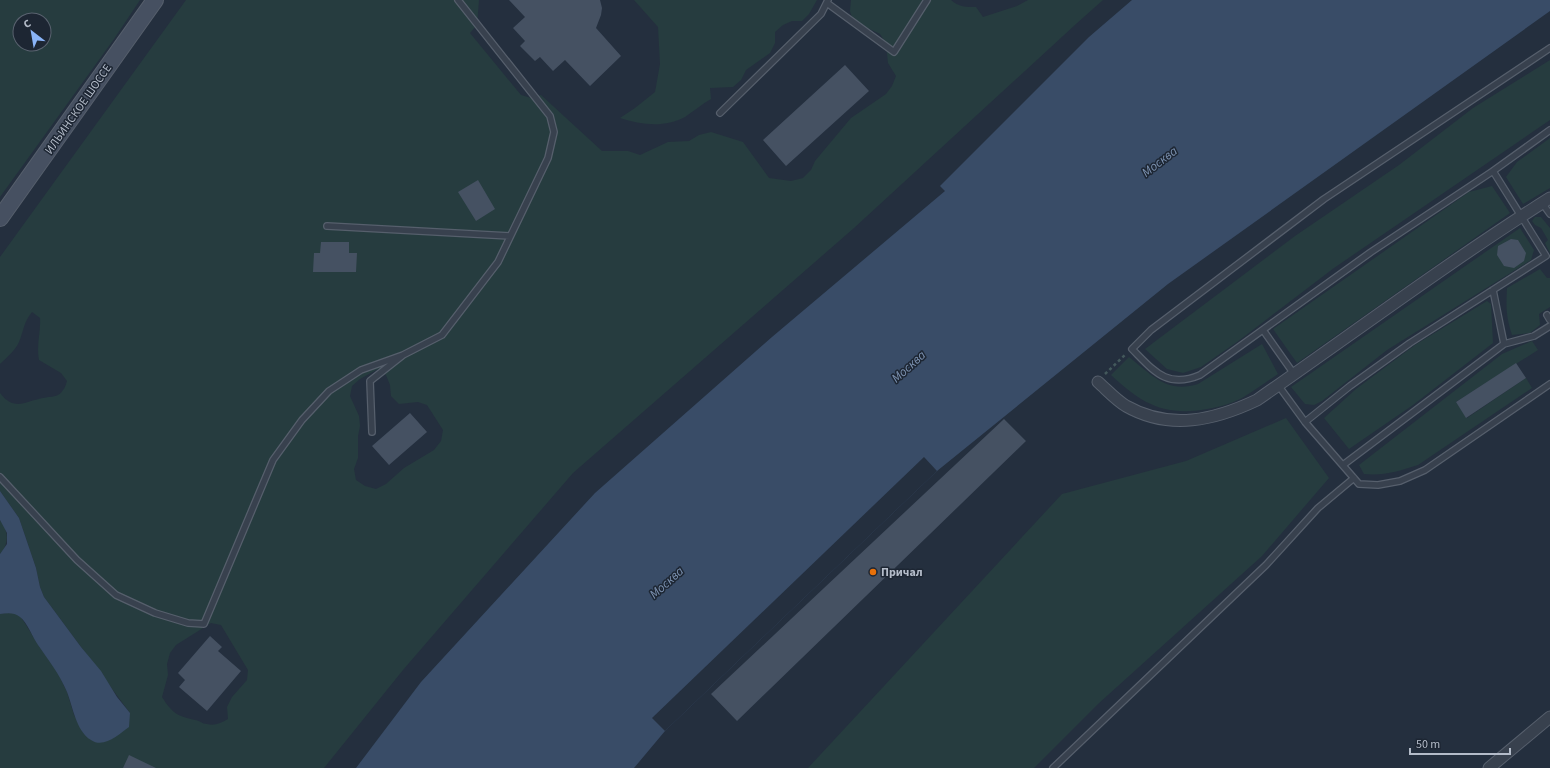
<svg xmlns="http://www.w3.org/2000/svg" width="1550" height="768" font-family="'Source Sans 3',sans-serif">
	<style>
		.green { fill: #263c3f; fill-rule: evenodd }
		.water { fill: #394c67 }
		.pier { fill: #242f3e }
		.building { fill: #455162 }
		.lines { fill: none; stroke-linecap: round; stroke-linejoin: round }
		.service-casing { stroke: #565f6c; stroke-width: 8 }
		.minor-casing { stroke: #565f6c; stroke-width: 13 }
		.secondary-casing { stroke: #565f6c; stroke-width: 18 }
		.path { stroke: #44595c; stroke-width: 2.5; stroke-dasharray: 3 3; stroke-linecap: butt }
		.service { stroke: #38414e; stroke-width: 5.5 }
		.minor { stroke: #38414e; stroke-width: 11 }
		.secondary { stroke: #465061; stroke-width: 16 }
		.food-dot { fill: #e8710a; stroke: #1d2633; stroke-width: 1.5 }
		.labels { text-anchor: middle; stroke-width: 3; stroke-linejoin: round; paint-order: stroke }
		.street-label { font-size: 12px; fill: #b4bcc9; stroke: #1d2633 }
		.poi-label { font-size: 12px; font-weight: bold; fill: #b4bcc9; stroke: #1d2633; text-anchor: start }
		.water-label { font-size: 13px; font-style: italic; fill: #7c92b1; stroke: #1d2633 }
	</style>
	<rect width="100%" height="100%" fill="#242f3e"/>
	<path class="green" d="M0,0H140L114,39L0,197ZM20,20H44V44H20Z
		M186,0H479L477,25L470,33L521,95L531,98L541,95L602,151H628L640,155L668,142L689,141L699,135L711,132L743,142L769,178L791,181L803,178L811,170L815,161L851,118L886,94L892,86L896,76L888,63L886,43L880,34L853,21L850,11L851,0H951C958,7 967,7 976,7L983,17L1017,6L1028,0H1103L1076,24L854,228L573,473L403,670L324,768H0V614L12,612L21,617L39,646L58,673L67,692L74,715L84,734L130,713L44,597L40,587L36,568L19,518L0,491V393C14,412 26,401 43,398C51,396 59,398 63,390C65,388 66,384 67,381L61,373L39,360C36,345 41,332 40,318L32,312C23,323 24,330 19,342C15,351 7,357 0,364V257ZM378,369L386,375L390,385L391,396L399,404L418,402L427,405L443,430L441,441L434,450L404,468L386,484L376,489L365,486L356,480L354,469L358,458V436L360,426L359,416L350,396L352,386L360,379ZM211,623L221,625L248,670L247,680L232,697L227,707L228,719C221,723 215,726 207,724C202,724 199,720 195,720C177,716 172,713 162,697L168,675L167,664L170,653L176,645Z
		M634,0H817L809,14L802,21H792L783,25L775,32V43L770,53L746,70L741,80L733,87L710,88L711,99C702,104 694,111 685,117C665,128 641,125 620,118L635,108L655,92L660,64L658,27Z
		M1550,60V120L1334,268L1237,342L1201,367L1183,373L1167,369L1145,349L1295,236L1399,165L1473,108Z
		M1550,138V188L1523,204L1506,177L1517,162Z
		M1492,186L1510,213L1297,363L1273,329L1469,192Z
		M1535,217H1541L1550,228V253L1545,243L1548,240L1541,228L1535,225L1532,221Z
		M1520,228L1534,250L1531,260L1387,350L1322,401L1314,405L1305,404L1291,387Z
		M1540,269L1547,278H1550V307L1539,314L1540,325L1530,333L1512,335C1506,316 1506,308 1507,288Z
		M1487,301L1491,304L1493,343L1413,405L1349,449L1324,418L1356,389L1415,345Z
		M1532,341L1538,350L1456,402L1467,418L1526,378L1532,388L1418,465C1400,471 1383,476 1364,474L1359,465L1502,354Z
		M1262,344L1278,374C1266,382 1254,391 1242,398C1231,404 1219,407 1207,409C1164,417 1141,403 1111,375L1129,357C1152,375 1167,394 1198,384Z
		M1286,418L1329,478L1262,556L1098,704L1034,768H808L1062,494L1186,461Z
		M0,520C9,531 9,544 0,554Z"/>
	<path class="water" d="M1132,0H1550V11L1168,284L937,471L665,731L634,768H356L421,682L595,493L772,337L945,191L940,186L1089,37Z
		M0,491L19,518L36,568L40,587L44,597L81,647L101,671L117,697L130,713L129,727C119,734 104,749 91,740C76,731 73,707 67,692C59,673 49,661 38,645C33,638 27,622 20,617C14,612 7,613 0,614V554L7,544V533L0,520Z"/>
	<path class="pier" d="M924,457L937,471L665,731L652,718Z"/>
	<path class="building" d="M509,0H600L602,8L601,15L596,28L621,56L590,86L565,60L553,71L540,57L535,61L520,46L525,41L513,28L525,17Z
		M845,65L869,91L786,166L763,140Z
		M478,180L495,209L476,221L458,192Z
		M1511,239L1518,240L1526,253L1524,261L1514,268L1504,266L1497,255L1498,246Z
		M321,242H349V253H357L356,272H313L314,253H320Z
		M1516,363L1526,378L1466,418L1456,402Z
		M410,413L427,432L389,465L372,446Z
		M1004,419L1026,441L737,721L711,694Z
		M210,636L222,647L218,651L241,671L207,711L179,687L185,680L178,673Z
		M129,755L156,768H123Z"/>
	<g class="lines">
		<g class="service-casing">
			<path id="service" d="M827,3L894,52L927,0
				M1550,48L1324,199L1151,330L1132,349C1154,371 1167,389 1200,375L1371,252L1493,171L1550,130
				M720,113L821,14L828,0
				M1542,203L1550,214
				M327,226L510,236
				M1547,315L1550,320
				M1263,330L1294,374
				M1504,344L1534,336L1550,326
				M1278,385L1305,422L1359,484L1378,485L1400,481L1425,470L1550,384
				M1305,422L1350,386L1410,343L1546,256L1493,171
				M372,432L370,381L403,355L442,335L498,262L548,158L554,132L550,116L458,0
				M1343,465L1504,344L1493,290
				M0,477L77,560L116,595L155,613L188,623L204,624L273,460L302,420L329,391L361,370L403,355
				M1053,768L1266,565L1318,508L1354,478"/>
		</g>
		<g class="minor-casing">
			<path id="minor" d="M1098,382C1107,390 1116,400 1126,406C1170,431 1215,420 1257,400C1355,332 1450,261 1550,198
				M1489,768L1550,717"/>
		</g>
		<g class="secondary-casing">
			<path id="secondary" d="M0,218L155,0"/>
		</g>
		<path class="path" d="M1105,374L1126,354"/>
		<use href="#service" class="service"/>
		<use href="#minor" class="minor"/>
		<use href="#secondary" class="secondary"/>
	</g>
	<circle class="food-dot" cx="873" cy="572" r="4"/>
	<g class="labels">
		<g class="street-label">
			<text transform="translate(78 109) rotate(-55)" y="4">ИЛЬИНСКОЕ ШОССЕ</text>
		</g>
		<g class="poi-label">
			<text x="881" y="576">Причал</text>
		</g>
		<g class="water-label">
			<text transform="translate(1159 161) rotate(-38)" y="5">Москва</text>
			<text transform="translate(908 366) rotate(-42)" y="5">Москва</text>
			<text transform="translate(666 582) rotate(-42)" y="5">Москва</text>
		</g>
	</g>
	<g transform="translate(32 32) rotate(329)"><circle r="19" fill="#1d2633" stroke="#59626f"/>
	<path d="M0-3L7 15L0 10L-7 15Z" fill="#8ab4f8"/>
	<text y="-6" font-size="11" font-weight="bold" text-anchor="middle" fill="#b4bcc9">С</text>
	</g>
	<path d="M1410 748v6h100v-6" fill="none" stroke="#b4bcc9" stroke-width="2"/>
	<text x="1416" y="748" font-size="12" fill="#b4bcc9" stroke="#1d2633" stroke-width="3" paint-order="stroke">50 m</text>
</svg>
